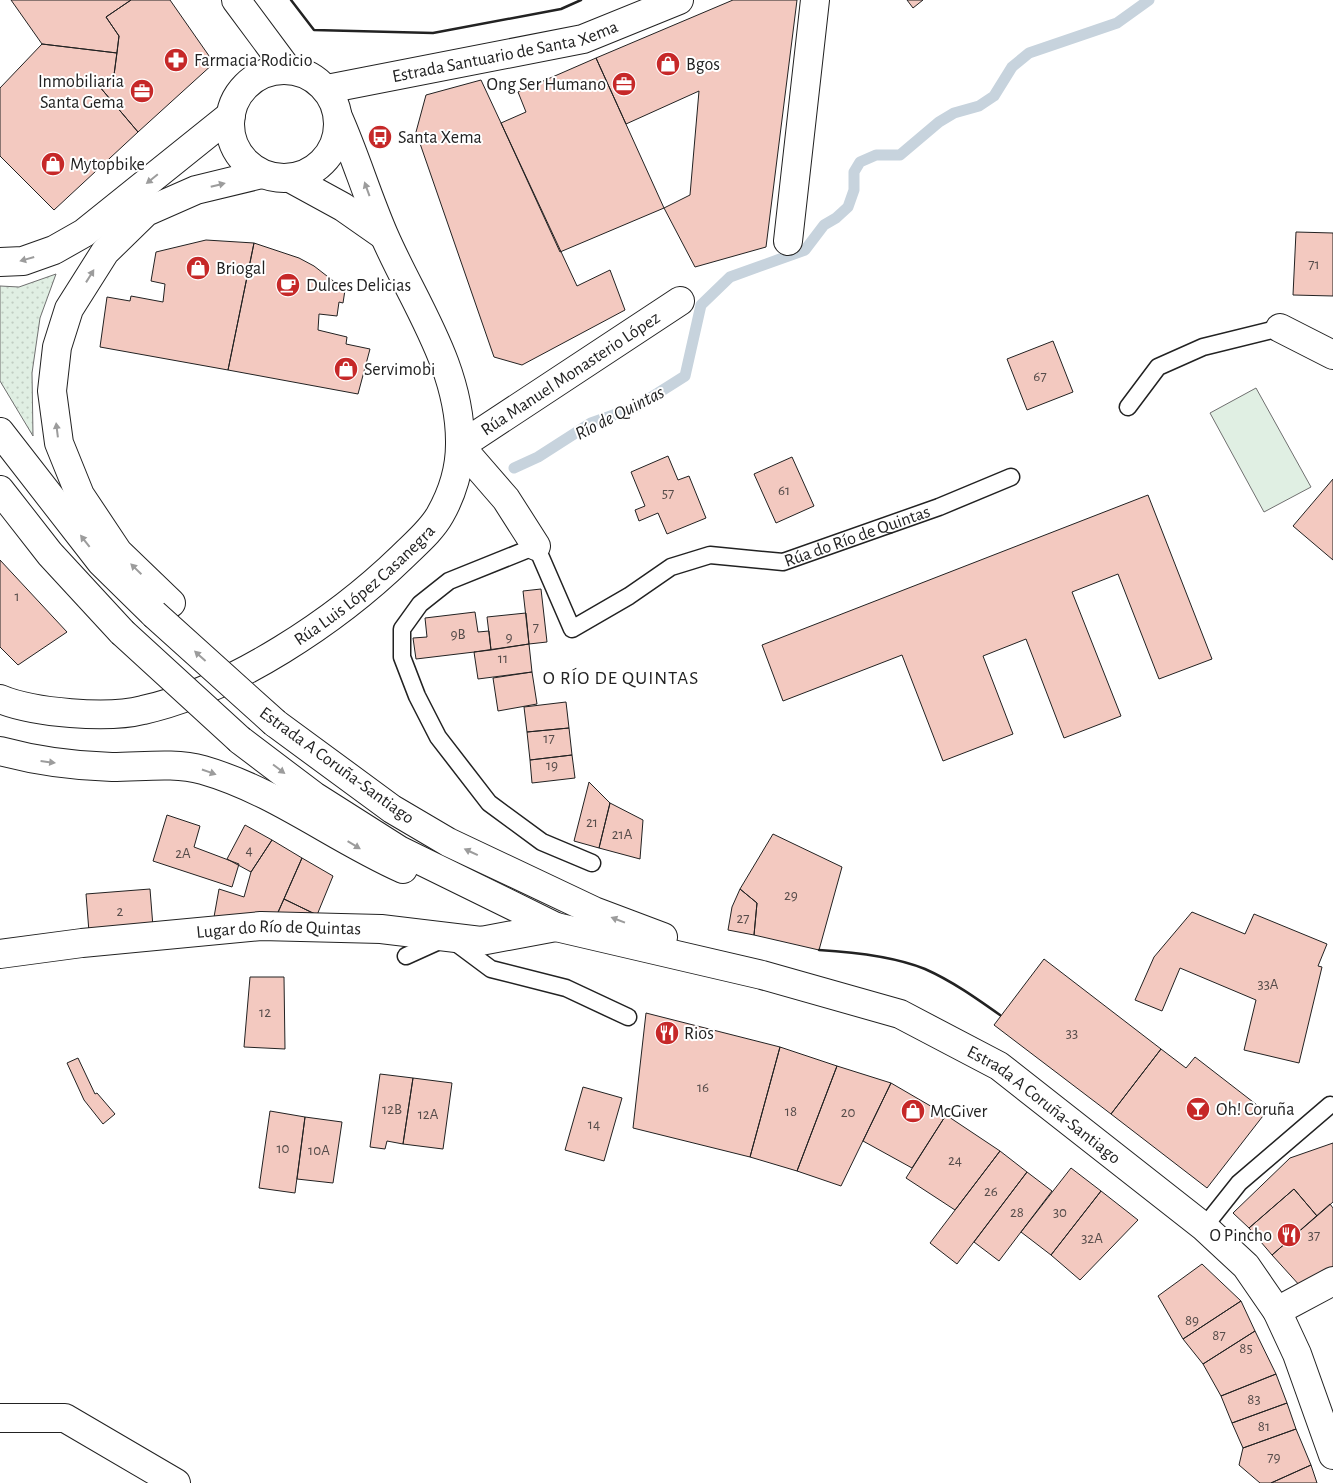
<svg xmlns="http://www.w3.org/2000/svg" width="1333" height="1483" font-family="'Alegreya Sans',sans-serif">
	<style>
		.grass { fill: url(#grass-dots); stroke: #6f6f6f }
		.pitch { fill: #e0efe3; stroke: #6f6f6f }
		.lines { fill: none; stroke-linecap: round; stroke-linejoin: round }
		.stream { stroke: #c7d3dd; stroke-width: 11 }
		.building { fill: #f3c9c0; stroke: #222 }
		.lane-casing { stroke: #222; stroke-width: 19 }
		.street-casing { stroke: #222; stroke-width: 30 }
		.highway-casing { stroke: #222; stroke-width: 30 }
		.lane { stroke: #fff; stroke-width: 16 }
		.street { stroke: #fff; stroke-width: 28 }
		.highway { stroke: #fff; stroke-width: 28 }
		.highway-bridge-casing { stroke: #222; stroke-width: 30; stroke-linecap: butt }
		.highway-bridge { stroke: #fff; stroke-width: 28 }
		.wall { stroke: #222; stroke-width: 2.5 }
		.oneway { fill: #9c9c9c }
		.labels { text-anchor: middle; stroke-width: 4; stroke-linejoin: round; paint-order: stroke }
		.number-label { font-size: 15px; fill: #564c4a }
		.street-label { font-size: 18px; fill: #222; stroke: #fff }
		.poi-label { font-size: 18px; fill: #222; stroke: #fff; text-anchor: start }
		.water-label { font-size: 19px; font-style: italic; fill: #222; stroke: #fff }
		.neighbourhood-label { font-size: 19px; letter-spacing: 1px; fill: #222; stroke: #fff }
	</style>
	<defs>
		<pattern id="grass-dots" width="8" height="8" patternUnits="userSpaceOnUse" patternTransform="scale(1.25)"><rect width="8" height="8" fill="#e0efe3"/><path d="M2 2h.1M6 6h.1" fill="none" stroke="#c0cdc2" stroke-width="1.8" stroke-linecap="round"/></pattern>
	</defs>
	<rect width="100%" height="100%" fill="#fff"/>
	<path class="grass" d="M56,274L40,318L32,373L33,436L0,381V286L19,287Z"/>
	<path class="pitch" d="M1256,388L1311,487L1264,512L1210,413Z"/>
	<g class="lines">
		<path class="stream" d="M514,468L538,457L591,423L636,407L685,376L701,305L730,277L805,250L824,225L836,218L848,207L854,190V172L860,162L876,155H900L939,122L954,113L979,106L994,96L1012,67L1029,53L1117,23L1149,0"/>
	</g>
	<path class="building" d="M11,0H131L106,17L119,36L117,53L42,44Z
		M131,0H170L214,63L138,132L99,86L114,75L119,36L106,17Z
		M733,0H797L766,247L695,267L664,208L690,195L699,91L626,124L596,58Z
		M907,0H923L913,8Z
		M42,44L117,53L114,75L99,86L138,132L54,210L0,156V88Z
		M596,58L664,208L560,252L501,123L526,112L518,92Z
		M481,80L577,286L610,270L625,310L522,365L494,357L416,132L426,95Z
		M1296,232L1333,233V296L1293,295Z
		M206,240L254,243L228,370L100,347L107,297L130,301L131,296L163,302L165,284L151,281L156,252Z
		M254,243L299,258L314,266L345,290L343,303L339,302L337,316L319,314L318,330L347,337L346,344L370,349L358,394L228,370Z
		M1053,341L1073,392L1027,410L1007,359Z
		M668,456L678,480L689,476L706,518L667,534L658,513L639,521L635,510L645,506L631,472Z
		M792,457L814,506L776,523L754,474Z
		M1333,479V560L1293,526Z
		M1148,495L1212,659L1159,679L1118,574L1072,592L1121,716L1064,738L1026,639L983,656L1013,734L943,761L902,655L783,701L762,645Z
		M0,560L67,632L18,665L0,647Z
		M541,589L547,642L529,644L523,591Z
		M475,612L478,632L489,631L491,650L416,659L413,638L427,637L425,618Z
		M526,613L529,644L491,650L487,617Z
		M529,644L532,672L478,679L474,652Z
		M532,672L537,704L498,711L493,678Z
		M566,702L569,728L527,732L524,707Z
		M569,728L572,755L530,760L527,732Z
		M572,755L575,778L532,783L530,760Z
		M589,782L610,803L599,848L574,841Z
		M610,803L643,820L640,859L599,848Z
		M167,815L200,826L194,847L239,864L232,887L153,861Z
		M245,825L272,840L251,872L227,859Z
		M773,834L842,867L819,950L754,935L757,903L740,889Z
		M272,840L302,858L275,919L214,917L219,889L244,897L251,872Z
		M302,858L333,876L317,915L284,899Z
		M150,889L153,927L89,932L86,894Z
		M740,889L757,903L754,935L728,930L732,907Z
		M284,899L317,915L275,919Z
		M1192,912L1245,934L1254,914L1327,944L1318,966L1322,967L1299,1063L1244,1050L1256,1000L1180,968L1162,1011L1135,1000L1154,957Z
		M1044,959L1161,1049L1111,1114L994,1025Z
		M250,977H284L285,1049L244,1047Z
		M646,1013L780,1047L750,1157L633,1128Z
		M780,1047L837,1066L797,1171L750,1157Z
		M1161,1049L1186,1068L1195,1057L1266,1112L1207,1188L1111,1114Z
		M78,1058L95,1094L97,1093L115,1114L103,1124L84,1100L67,1063Z
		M837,1066L891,1083L841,1186L797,1171Z
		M380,1074L413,1078L403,1144L387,1141L385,1149L370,1147Z
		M413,1078L452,1083L443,1149L403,1144Z
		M891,1083L946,1115L912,1168L863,1141Z
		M583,1087L622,1098L604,1161L565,1150Z
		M270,1111L305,1117L295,1193L259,1188Z
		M946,1115L1000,1151L955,1210L906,1178Z
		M305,1117L342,1122L333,1183L297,1179Z
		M1333,1143V1202L1317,1216L1294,1189L1249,1228L1233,1213L1290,1158Z
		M1000,1151L1027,1172L957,1264L930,1243Z
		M1071,1168L1101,1191L1051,1255L1021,1232Z
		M1027,1172L1052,1191L999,1261L974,1242Z
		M1294,1189L1317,1216L1272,1255L1249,1228Z
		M1101,1191L1138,1220L1080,1280L1051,1255Z
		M1330,1204L1333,1208V1268L1301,1287L1272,1255Z
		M1202,1264L1241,1301L1183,1339L1158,1296Z
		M1241,1301L1255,1331L1203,1364L1183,1339Z
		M1255,1331L1276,1374L1221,1396L1203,1364Z
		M1276,1374L1287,1403L1232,1423L1221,1396Z
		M1287,1403L1296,1429L1243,1448L1232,1423Z
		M1296,1429L1311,1465L1271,1483H1260L1239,1465L1243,1448Z
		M1311,1465L1317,1483H1271Z"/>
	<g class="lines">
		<g class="lane-casing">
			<g id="lane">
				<path d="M1128,407L1158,367L1203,347L1280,328"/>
				<path id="s1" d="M592,863L542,842L489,803L438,737L417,696L402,657V629L420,604L449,581L536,546L572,629L629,596L671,567L710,555L783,562L939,507L1011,477"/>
				<path d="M406,956L448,937L491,969L566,988L628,1017"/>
				<path d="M1204,1227L1239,1183L1330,1105"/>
			</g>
		</g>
		<g class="street-casing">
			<g id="street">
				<path d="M236,0L288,70"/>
				<circle cx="284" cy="124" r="54"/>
				<path id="s2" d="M327,89L583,39L679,0"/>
				<path d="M290,178L343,207L383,235"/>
				<path d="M788,241L815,0"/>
				<path d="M1280,328L1333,355"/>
				<path id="s3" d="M536,546L506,499L460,446L680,301"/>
				<path id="s4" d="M0,699C33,713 108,719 143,710C233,690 337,620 402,557C415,544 431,531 440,515C452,494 460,468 460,444C461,367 413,302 384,235C367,196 355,155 338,117"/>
				<path id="s5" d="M0,954L82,943L261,926L381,929L481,941L556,927"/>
				<path d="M1277,1311L1333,1281"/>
				<path d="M0,1418H65L176,1483"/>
			</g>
		</g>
		<g class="highway-casing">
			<g id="highway">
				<path d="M0,262L23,261L54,250L84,233L231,115"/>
				<path d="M0,432L101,562L154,614"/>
				<path d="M0,490L50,554L122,632"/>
				<path d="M171,603L118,552L80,495L59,443L52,391L57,347L69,309L105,252L146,212L196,190L262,174"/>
				<path d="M275,723L392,809L448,842L594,911L663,937"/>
				<path id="s6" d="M240,740L314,796L399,850L556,927L762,975L900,1014L999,1066L1204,1227L1246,1266L1277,1311L1297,1354L1333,1455"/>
				<path d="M0,751C37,761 74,766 112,767C142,767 174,762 203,770C276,791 335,839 403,869"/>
			</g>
		</g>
		<use href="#lane" class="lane"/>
		<use href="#street" class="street"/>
		<use href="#highway" class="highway"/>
		<g class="highway-bridge-casing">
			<path id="highway-bridge" d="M154,614L275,723
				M122,632L240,740"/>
		</g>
		<use href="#highway-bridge" class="highway-bridge"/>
		<path class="wall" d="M291,0L314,30L433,33L561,9L581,0
			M819,950C853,952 893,956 925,969C952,981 976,998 1000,1015"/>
	</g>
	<defs><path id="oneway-solid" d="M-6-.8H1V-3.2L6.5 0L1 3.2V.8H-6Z" transform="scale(1.25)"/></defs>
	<g class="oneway">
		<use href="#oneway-solid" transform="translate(152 179) rotate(141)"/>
		<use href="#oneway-solid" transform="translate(218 185) rotate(-14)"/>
		<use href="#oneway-solid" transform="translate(367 189) rotate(-110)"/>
		<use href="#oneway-solid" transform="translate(27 259) rotate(164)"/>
		<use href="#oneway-solid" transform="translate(90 276) rotate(-58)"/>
		<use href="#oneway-solid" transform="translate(57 430) rotate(-97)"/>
		<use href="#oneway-solid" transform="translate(85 541) rotate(-128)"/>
		<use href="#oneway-solid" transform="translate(136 569) rotate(-136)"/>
		<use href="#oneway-solid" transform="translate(200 656) rotate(-138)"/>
		<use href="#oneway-solid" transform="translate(48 762) rotate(7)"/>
		<use href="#oneway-solid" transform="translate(279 769) rotate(37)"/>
		<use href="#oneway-solid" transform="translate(209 772) rotate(19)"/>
		<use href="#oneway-solid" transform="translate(354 845) rotate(31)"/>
		<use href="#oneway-solid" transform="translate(471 852) rotate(-155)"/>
		<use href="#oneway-solid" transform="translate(618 920) rotate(-159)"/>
	</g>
	<defs>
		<g id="pharmacy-disc" transform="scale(1.25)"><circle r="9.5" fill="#c62828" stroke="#fff"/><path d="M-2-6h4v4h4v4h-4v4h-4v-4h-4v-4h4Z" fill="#fff"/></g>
		<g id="shop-disc" transform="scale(1.25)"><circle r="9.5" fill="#c62828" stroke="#fff"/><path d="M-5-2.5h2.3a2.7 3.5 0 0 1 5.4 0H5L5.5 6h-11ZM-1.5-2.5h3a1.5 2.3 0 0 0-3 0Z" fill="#fff"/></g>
		<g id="office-disc" transform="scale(1.25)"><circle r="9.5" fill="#c62828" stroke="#fff"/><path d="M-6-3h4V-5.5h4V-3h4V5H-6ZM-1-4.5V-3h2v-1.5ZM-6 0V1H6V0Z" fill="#fff"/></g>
		<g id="bus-disc" transform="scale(1.25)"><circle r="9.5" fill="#c62828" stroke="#fff"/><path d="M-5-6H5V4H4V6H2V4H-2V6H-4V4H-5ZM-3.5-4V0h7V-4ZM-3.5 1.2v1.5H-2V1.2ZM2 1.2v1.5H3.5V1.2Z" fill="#fff"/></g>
		<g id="cafe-disc" transform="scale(1.25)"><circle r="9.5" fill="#c62828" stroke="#fff"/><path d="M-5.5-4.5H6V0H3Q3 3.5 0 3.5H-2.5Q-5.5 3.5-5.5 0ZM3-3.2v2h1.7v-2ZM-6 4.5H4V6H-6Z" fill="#fff"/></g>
		<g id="restaurant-disc" transform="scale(1.25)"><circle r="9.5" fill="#c62828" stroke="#fff"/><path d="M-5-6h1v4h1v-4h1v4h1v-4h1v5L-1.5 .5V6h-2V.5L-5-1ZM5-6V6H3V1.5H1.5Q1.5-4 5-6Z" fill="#fff"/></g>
		<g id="bar-disc" transform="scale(1.25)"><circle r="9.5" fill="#c62828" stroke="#fff"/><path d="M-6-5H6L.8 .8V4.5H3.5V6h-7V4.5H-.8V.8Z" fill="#fff"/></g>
	</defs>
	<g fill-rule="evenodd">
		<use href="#pharmacy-disc" x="176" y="60"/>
		<use href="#shop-disc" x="668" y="64"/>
		<use href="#office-disc" x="624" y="84"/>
		<use href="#office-disc" x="142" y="91"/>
		<use href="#bus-disc" x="380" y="137"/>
		<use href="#shop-disc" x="53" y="164"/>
		<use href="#shop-disc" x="198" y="268"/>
		<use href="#cafe-disc" x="288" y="285"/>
		<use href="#shop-disc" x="346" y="369"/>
		<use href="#restaurant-disc" x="667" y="1033"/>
		<use href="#bar-disc" x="1198" y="1109"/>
		<use href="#shop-disc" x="913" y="1111"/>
		<use href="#restaurant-disc" x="1289" y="1235"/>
	</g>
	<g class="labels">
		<g class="number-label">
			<text x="1314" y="269">71</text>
			<text x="1040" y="381">67</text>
			<text x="784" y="495">61</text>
			<text x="668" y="498">57</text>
			<text x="17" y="601">1</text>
			<text x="536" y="632">7</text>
			<text x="458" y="639">9B</text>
			<text x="509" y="642">9</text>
			<text x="503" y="663">11</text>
			<text x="549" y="743">17</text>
			<text x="552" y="770">19</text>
			<text x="592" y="827">21</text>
			<text x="622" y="839">21A</text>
			<text x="249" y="855">4</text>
			<text x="183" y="858">2A</text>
			<text x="791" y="900">29</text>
			<text x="120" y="916">2</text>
			<text x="743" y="923">27</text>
			<text x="1268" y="989">33A</text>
			<text x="265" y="1017">12</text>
			<text x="1072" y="1038">33</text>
			<text x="703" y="1092">16</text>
			<text x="392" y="1114">12B</text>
			<text x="791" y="1116">18</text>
			<text x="848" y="1117">20</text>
			<text x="428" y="1119">12A</text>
			<text x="594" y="1129">14</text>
			<text x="283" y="1153">10</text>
			<text x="319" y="1155">10A</text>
			<text x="955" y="1165">24</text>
			<text x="991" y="1196">26</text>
			<text x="1017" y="1217">28</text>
			<text x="1060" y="1217">30</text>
			<text x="1314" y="1240">37</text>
			<text x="1092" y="1243">32A</text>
			<text x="1192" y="1325">89</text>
			<text x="1219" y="1340">87</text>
			<text x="1246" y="1353">85</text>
			<text x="1254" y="1404">83</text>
			<text x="1264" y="1431">81</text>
			<text x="1274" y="1462">79</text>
		</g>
		<g class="street-label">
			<text dy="6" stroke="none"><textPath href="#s2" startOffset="182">Estrada Santuario de Santa Xema</textPath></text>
			<text dy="6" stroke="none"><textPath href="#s3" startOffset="258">Rúa Manuel Monasterio López</textPath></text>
			<text dy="6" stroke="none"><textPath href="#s1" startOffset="881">Rúa do Río de Quintas</textPath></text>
			<text dy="6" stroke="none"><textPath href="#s4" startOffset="402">Rúa Luis López Casanegra</textPath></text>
			<text transform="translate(337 765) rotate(36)" y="6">Estrada A Coruña-Santiago</text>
			<text dy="6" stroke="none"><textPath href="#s5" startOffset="280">Lugar do Río de Quintas</textPath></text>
			<text dy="6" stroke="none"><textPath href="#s6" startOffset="894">Estrada A Coruña-Santiago</textPath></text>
		</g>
		<g class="poi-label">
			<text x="194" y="66">Farmacia Rodicio</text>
			<text x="686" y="70">Bgos</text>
			<text x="124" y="87" text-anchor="end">Inmobiliaria<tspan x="124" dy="21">Santa Gema</tspan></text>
			<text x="606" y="90" text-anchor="end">Ong Ser Humano</text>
			<text x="398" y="143">Santa Xema</text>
			<text x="70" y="170">Mytopbike</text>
			<text x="216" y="274">Briogal</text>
			<text x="306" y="291">Dulces Delicias</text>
			<text x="364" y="375">Servimobi</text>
			<text x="684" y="1039">Rios</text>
			<text x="1216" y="1115">Oh! Coruña</text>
			<text x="930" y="1117">McGiver</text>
			<text x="1272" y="1241" text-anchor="end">O Pincho</text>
		</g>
		<g class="water-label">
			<text transform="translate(619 412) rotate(-27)" y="7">Río de Quintas</text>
		</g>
		<g class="neighbourhood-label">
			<text x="621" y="684">O RÍO DE QUINTAS</text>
		</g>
	</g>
</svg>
